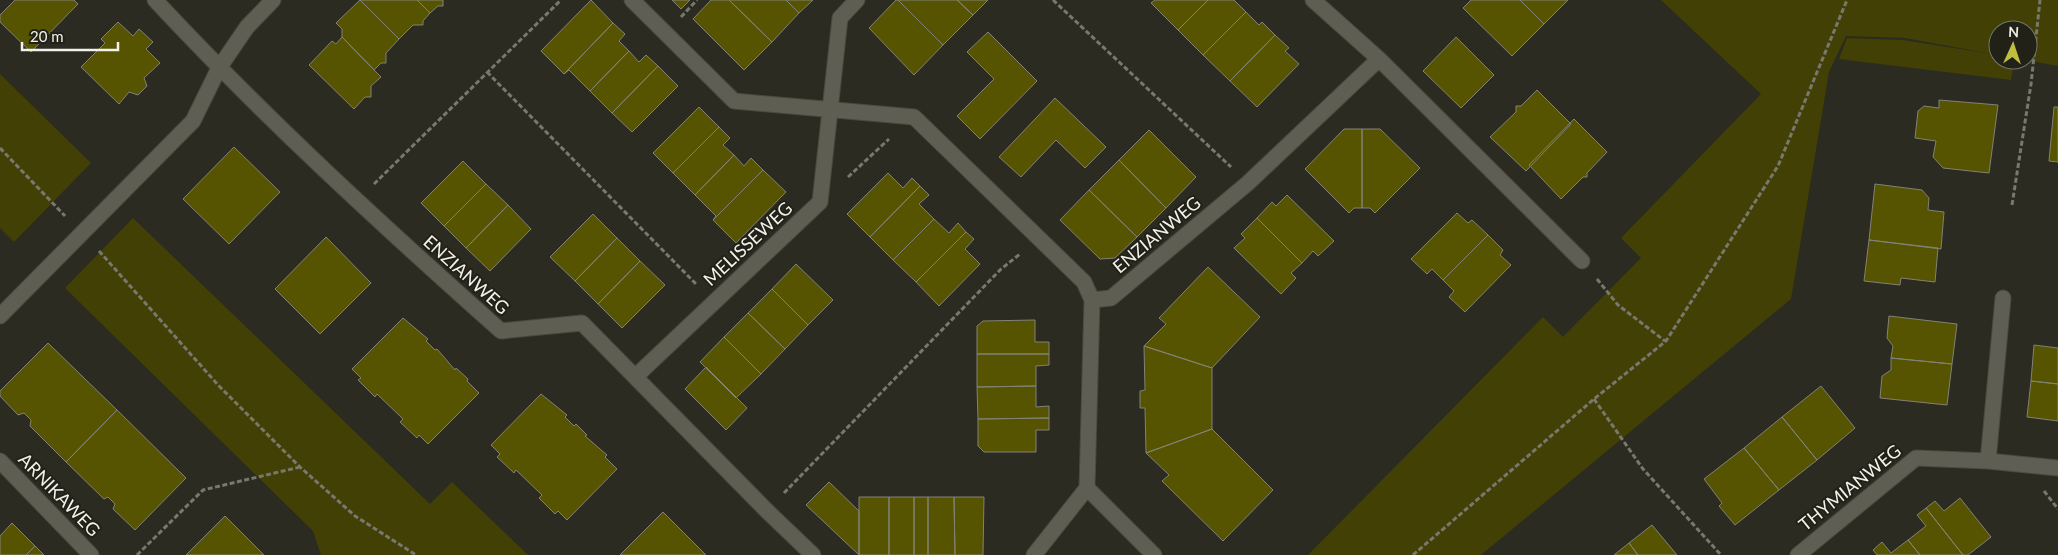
<svg xmlns="http://www.w3.org/2000/svg" width="2058" height="555" font-family="Lato,sans-serif">
	<style>
		.green { fill: #424005 }
		.building { fill: #565401; stroke: #828276 }
		.lines { fill: none; stroke-linecap: round; stroke-linejoin: round }
		.street-casing { stroke: #494940; stroke-width: 17 }
		.path { stroke: #78786f; stroke-width: 3; stroke-dasharray: 5 2.5; stroke-linecap: butt }
		.street { stroke: #5e5e53; stroke-width: 15 }
		.labels { text-anchor: middle; stroke-width: 4; stroke-linejoin: round; paint-order: stroke }
		.street-label { font-size: 18px; fill: #f2f2eb; stroke: #212117 }
	</style>
	<rect width="100%" height="100%" fill="#2b2b21"/>
	<path class="green" d="M1661,0H2058V66L2025,60H2028V30H1998V60H2014L2011,80L1839,59L1847,38L1903,40L1992,54L1905,38L1846,36L1829,72L1791,299L1481,555H1308L1543,317L1563,337L1641,258L1621,238L1761,94Z
		M0,74L91,163L14,242L0,228Z
		M133,218L430,504L452,482L528,555H321L313,531L65,288Z"/>
	<path class="building" d="M15,0H74L78,4L31,52L0,22V15Z
		M360,0H417L430,13L423,21V25H413L399,39Z
		M360,0L399,39L386,53V63H381L374,70L342,37V29L336,23Z
		M417,0H443V6H438L430,13Z
		M591,0L613,23L564,74L541,51Z
		M672,0H690L681,9Z
		M711,0H729L772,42L744,70L693,19Z
		M729,0H786L799,13L772,42Z
		M786,0H813L799,13Z
		M896,0H898L943,45L914,75L869,28Z
		M898,0H957L973,15L943,45Z
		M957,0H988L973,15Z
		M1155,0H1208L1178,30L1151,3Z
		M1208,0H1234L1246,12L1203,55L1178,30Z
		M1471,0H1520L1544,24L1512,56L1463,8Z
		M1520,0H1568L1544,24Z
		M1246,12L1259,25L1262,22L1275,35L1230,81L1203,55Z
		M118,22L133,36L139,29L153,42L146,49L160,63L144,78L147,86L138,95L129,92L119,104L81,67L105,43L101,39Z
		M613,23L625,34L619,41L629,51L590,91L569,70L564,74Z
		M988,32L1037,81L980,139L957,116L994,79L967,52Z
		M1275,35L1289,48L1285,51L1299,64L1257,107L1230,81Z
		M342,37L381,77L371,86V97H365L354,109L309,65L332,41L336,44Z
		M1456,37L1494,75L1461,108L1423,71Z
		M629,51L639,62L646,55L658,66L612,113L590,91Z
		M658,66L678,86L632,132L612,113Z
		M1537,90L1571,124L1526,171L1490,137L1516,112V106H1521Z
		M1055,98L1106,147L1085,168L1056,140L1021,177L999,157Z
		M1939,100L1998,105L1989,173L1943,168L1933,157L1936,141L1915,138L1918,111L1924,106L1939,108Z
		M699,107L719,127L673,173L653,153Z
		M2054,107H2058V162L2049,161Z
		M1574,119L1607,152L1587,173V177H1583L1561,199L1529,165Z
		M719,127L730,138L723,145L734,155L695,195L673,173Z
		M1344,129H1362V208H1354L1349,213L1305,169Z
		M1362,129H1380L1420,168L1375,213L1370,208H1362Z
		M1149,130L1196,177L1166,208L1119,160Z
		M234,147L280,192L229,244L183,199Z
		M734,155L744,166L751,158L763,170L713,220L716,216L695,195Z
		M1119,160L1166,208L1137,237L1089,190Z
		M463,161L486,184L444,226L421,203Z
		M763,170L786,192L736,243L713,220Z
		M888,173L903,188L912,178L920,186L870,237L847,214Z
		M486,184L508,205L466,248L444,226Z
		M1875,184L1922,190L1929,198L1928,210L1944,212L1941,249L1869,240Z
		M920,186L929,195L919,204L934,219L893,260L870,237Z
		M1089,190L1137,237L1115,258L1100,259L1060,220Z
		M1287,195L1334,241L1318,256L1313,251L1302,263L1257,218L1272,202L1276,206Z
		M508,205L531,229L490,271L466,248Z
		M1457,213L1468,223L1472,220L1488,235L1443,280L1432,269L1427,274L1411,259Z
		M593,214L617,238L575,281L550,257Z
		M1257,218L1302,263L1291,273L1296,278L1281,294L1234,248L1245,238L1241,234Z
		M934,219L949,233L958,223L966,232L916,282L893,260Z
		M966,232L974,239L965,249L980,264L939,306L916,282Z
		M1488,235L1503,250L1500,255L1511,265L1465,312L1449,297L1454,291L1443,280Z
		M326,237L371,283L320,334L275,289Z
		M617,238L640,261L598,304L575,281Z
		M1869,240L1938,248L1935,282L1901,278L1900,285L1864,281Z
		M640,261L665,285L622,328L598,304Z
		M796,264L833,300L808,325L772,289Z
		M1208,267L1260,317L1212,368L1144,346L1166,324L1159,318Z
		M772,289L808,325L785,349L748,313Z
		M748,313L785,349L761,374L724,337Z
		M1889,316L1957,324L1952,364L1891,358L1893,346L1887,338Z
		M403,318L428,339L426,341L435,350L437,349L455,370L456,368L468,379L467,381L479,393L428,444L419,435L417,438L400,422L403,419L377,394L375,397L358,380L361,378L352,369Z
		M1035,320V342H1049V354H977V326L983,321Z
		M724,337L761,374L736,398L700,362Z
		M48,343L117,410L66,462L30,426L31,420L24,413L18,415L0,396V391Z
		M2034,345L2058,348V384L2031,381Z
		M1144,346L1212,368V429L1146,453L1145,408H1140V391L1145,390Z
		M977,354H1049V365L1036,366V386L977,387Z
		M1891,358L1952,364L1947,405L1880,398L1882,376L1891,370Z
		M706,367L747,408L726,430L685,389Z
		M2031,381L2058,384V421L2027,417Z
		M1036,386V407L1049,406V418L978,419L977,387Z
		M1821,386L1855,428L1817,460L1782,417Z
		M541,394L567,415L565,417L574,426L576,424L587,435L585,436L607,455L605,457L617,469L567,520L558,511L555,514L539,498L542,495L516,470L514,473L497,457L500,454L491,445Z
		M117,410L186,478L135,530L113,509L115,504L108,497L104,499L66,462Z
		M1782,417L1817,460L1779,490L1744,448Z
		M1049,418V430H1036V452H984L978,446V419Z
		M1212,429L1273,490L1223,541L1162,481L1169,475L1146,453Z
		M1744,448L1779,490L1735,525L1719,506L1722,503L1704,479Z
		M829,482L859,511V555L806,505Z
		M859,497H889V555H859Z
		M889,497H914V555H889Z
		M914,497H928V555H914Z
		M928,497H954L955,555H928Z
		M954,497H984L983,555H955Z
		M1960,498L1991,537L1968,555H1963L1926,508L1935,501L1944,511Z
		M1926,508L1963,555H1920L1908,540L1926,526L1917,515Z
		M663,512L706,555H620Z
		M225,516L264,555H186Z
		M12,523L35,546L26,555H0V536Z
		M1652,525L1677,555H1638L1629,543Z
		M1908,540L1920,555H1877L1873,550L1882,542L1891,553Z
		M1629,543L1638,555H1614Z
		M35,546L44,555H26Z"/>
	<g class="lines">
		<g class="street-casing">
			<path id="street" d="M155,0C264,117 382,225 501,331L582,323L767,511L813,555
				M632,0L734,101L914,117L1084,282L1092,300L1087,488L1034,555
				M1313,0L1379,59L1582,261
				M1092,300L1111,298L1248,183L1379,59
				M0,316L193,121L219,68L247,27L273,0
				M635,377L820,202L840,18L857,0
				M0,461L91,555
				M1988,461L2003,298
				M1087,488L1154,555
				M1798,555L1916,458L1988,461L2058,468"/>
		</g>
		<path class="path" d="M1053,0L1231,167
			M681,17L697,0
			M487,72L697,285
			M0,148L65,216
			M848,177L889,139
			M374,184L561,0
			M2012,205L2031,84L2040,0
			M99,251L219,386L300,467L355,516L416,555
			M1597,279L1618,305L1665,341
			M1594,399L1643,469L1721,555
			M2044,491L2058,509
			M784,493L1001,269L1020,254
			M137,555L203,490L300,467
			M1413,555L1594,399L1666,341L1778,166L1847,0"/>
		<use href="#street" class="street"/>
	</g>
	<g class="labels">
		<g class="street-label">
			<text transform="translate(1157 235) rotate(-40)" y="6">ENZIANWEG</text>
			<text transform="translate(748 244) rotate(-43)" y="6">MELISSEWEG</text>
			<text transform="translate(466 275) rotate(42)" y="6">ENZIANWEG</text>
			<text transform="translate(1850 488) rotate(-39)" y="6">THYMIANWEG</text>
			<text transform="translate(59 495) rotate(46)" y="6">ARNIKAWEG</text>
		</g>
	</g>
	<g transform="translate(2013 45) rotate(3)"><circle r="24" fill="#212117" stroke="#75756c"/>
	<path d="M0-4L9 19L0 12L-9 19Z" fill="#c0be40"/>
	<text y="-8" font-size="14" font-weight="bold" text-anchor="middle" fill="#f2f2eb">N</text>
	</g>
	<path d="M22 42v8h96v-8" fill="none" stroke="#f2f2eb" stroke-width="2.5"/>
	<text x="30" y="42" font-size="15" fill="#f2f2eb" stroke="#212117" stroke-width="4" paint-order="stroke">20 m</text>
</svg>
